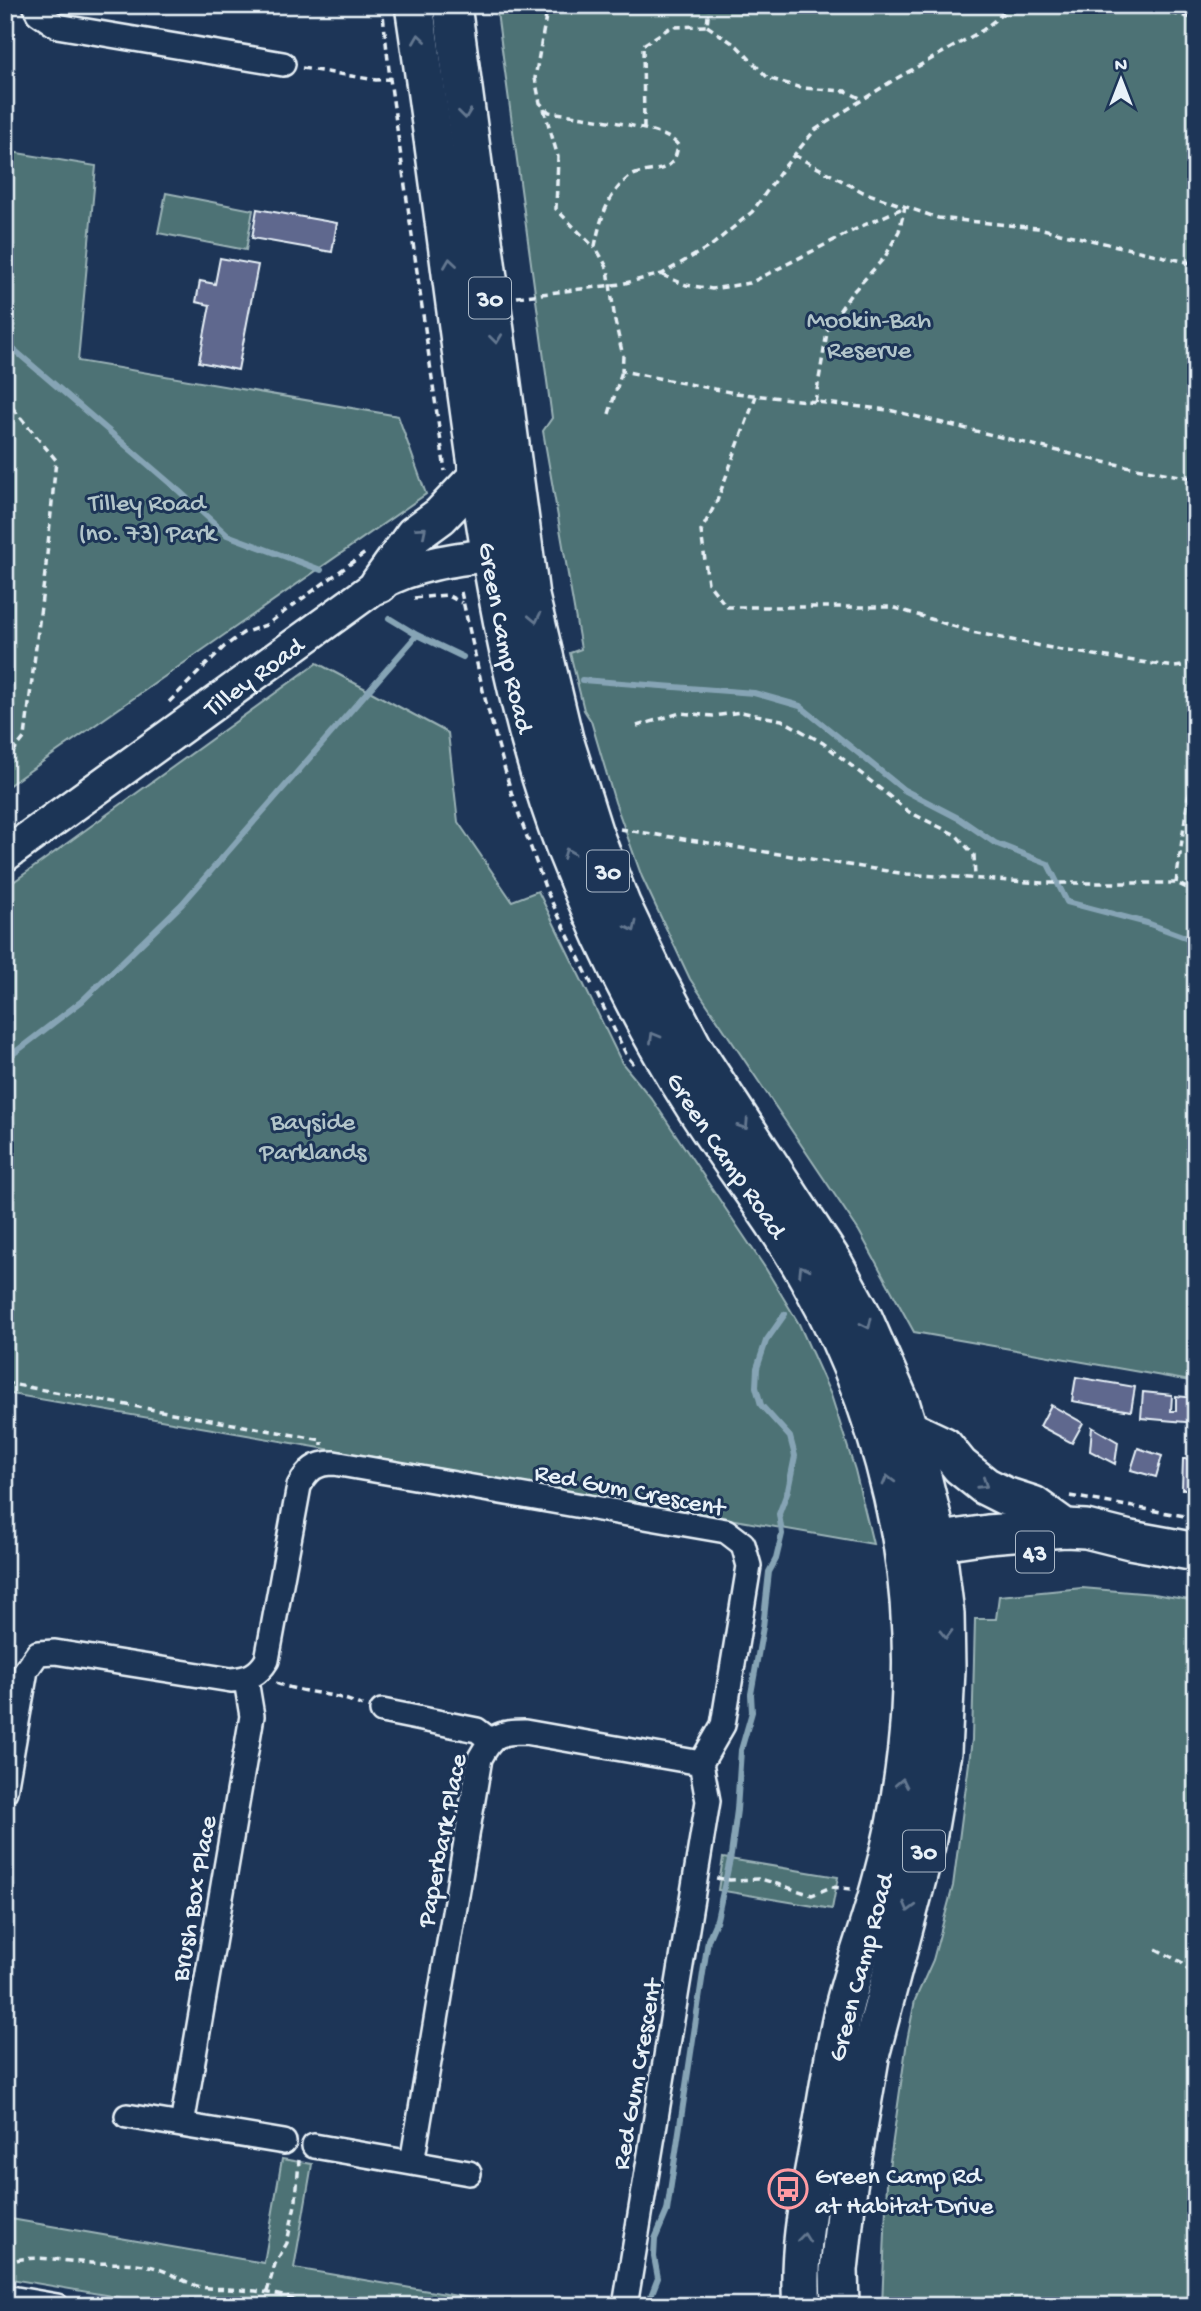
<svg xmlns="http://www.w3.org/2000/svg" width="1201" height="2311" font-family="'Gochi Hand',sans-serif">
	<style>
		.green { fill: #4d7274; stroke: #9ab2b6; stroke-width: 2 }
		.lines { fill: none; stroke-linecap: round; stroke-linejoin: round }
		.stream { stroke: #86a4b5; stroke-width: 6 }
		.building { fill: #5e678e; stroke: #e8f1f8; stroke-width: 2 }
		.minor-casing { stroke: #e8f1f8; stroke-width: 28 }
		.secondary-casing { stroke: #e8f1f8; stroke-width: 37 }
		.primary-casing { stroke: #e8f1f8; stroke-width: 42 }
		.path { stroke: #e8f1f8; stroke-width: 3.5; stroke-dasharray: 7 5; stroke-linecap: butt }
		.minor { stroke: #1d3557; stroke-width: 23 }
		.secondary { stroke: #1d3557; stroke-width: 32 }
		.primary { stroke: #1d3557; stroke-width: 37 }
		.oneway { stroke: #64778f }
		.labels { text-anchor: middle; stroke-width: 6; stroke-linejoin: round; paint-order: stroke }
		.shield { fill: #1d3557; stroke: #abb9c8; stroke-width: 2 }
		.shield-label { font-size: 24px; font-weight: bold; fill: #e8f1f8 }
		.park-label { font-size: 26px; fill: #b2c5ca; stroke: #1d3557 }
		.street-label { font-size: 26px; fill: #e8f1f8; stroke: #1d3557 }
		.poi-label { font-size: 26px; fill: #e8f1f8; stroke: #1d3557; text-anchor: start }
	</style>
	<rect width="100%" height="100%" fill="#1d3557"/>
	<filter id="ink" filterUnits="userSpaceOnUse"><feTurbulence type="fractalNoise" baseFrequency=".0143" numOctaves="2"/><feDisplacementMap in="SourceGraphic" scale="14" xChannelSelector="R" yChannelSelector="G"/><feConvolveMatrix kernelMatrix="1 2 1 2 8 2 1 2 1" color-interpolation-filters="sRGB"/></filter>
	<g filter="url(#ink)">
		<path class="green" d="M496,5H1196V1382L914,1332L859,1231L690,979L642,877L615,802L591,721L584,710L570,653L581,649L543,431L552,418Z
			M5,151L96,166L78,361L398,416L426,494L5,788Z
			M166,193L253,210L246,250L158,233Z
			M317,663L448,733L458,822L512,901L538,891L622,1063L652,1099L766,1269L799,1324L831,1395L855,1470L873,1544L5,1393V888Z
			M1082,1588L1154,1594L1196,1601V2306H882L887,2182L907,2041L915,2000L933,1960L953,1886L972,1740L975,1619H996L999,1596Z
			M723,1858L838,1877L832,1909L718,1890Z
			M282,2159L312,2164L294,2268L516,2306H170L5,2278V2218L264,2263Z"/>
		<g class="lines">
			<path class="stream" d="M5,342L179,491L227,535L321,570
				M389,618L417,635L463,657
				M582,680L754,693L800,706L904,790L960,819L995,843L1048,864L1067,902L1147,923L1196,941
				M5,1060L82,1001L182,904L417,635
				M647,2306L658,2278L654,2257L655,2239L667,2211L708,1940L717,1919L731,1855L737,1810L741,1750L752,1712L751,1694L763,1627L769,1572L776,1559L782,1534L779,1514L788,1490L795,1456L790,1437L761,1405L756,1387L757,1368L766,1341L785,1314"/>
		</g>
		<path class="building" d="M257,209L337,223L332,252L252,238Z
			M220,258L258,265L238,370L199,362L210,305L196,302L200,281L215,284Z
			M1076,1377L1135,1387L1131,1411L1072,1401Z
			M1143,1392L1172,1395L1171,1411H1176V1396L1196,1398V1423L1141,1418Z
			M1051,1405L1083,1423L1072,1443L1040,1426Z
			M1092,1427L1118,1442L1115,1464L1090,1451Z
			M1138,1448L1162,1456L1156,1477L1131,1470Z
			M1183,1459H1196V1489H1182Z"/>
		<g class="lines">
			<g class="minor-casing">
				<path id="minor" d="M35,5L38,13L57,26L283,64
					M382,1711L477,1730L490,1740
					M5,1791L26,1670L38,1653L55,1652L231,1680C248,1679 258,1675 267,1660L299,1486C308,1470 315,1463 334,1463L726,1531L743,1544L749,1566L723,1725L701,1763L708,1801L625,2306
					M127,2116L284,2142
					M182,2125L252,1716L246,1680
					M314,2146L469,2173
					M412,2163L480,1758C493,1735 498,1732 525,1732L701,1763
					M5,2297L57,2306"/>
			</g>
			<g class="secondary-casing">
				<g id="secondary">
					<path id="s1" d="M5,855L379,584C419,561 468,558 513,552"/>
				</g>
			</g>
			<g class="primary-casing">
				<g id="primary">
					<path id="s2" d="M414,5C434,137 450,269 468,401C489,554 510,705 566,850C601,940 644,1028 696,1109C733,1167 777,1221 810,1281C856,1362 886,1452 902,1543C920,1654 912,1770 882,1879C871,1922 855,1963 844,2007C834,2050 828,2094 820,2138C810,2193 797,2249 802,2306"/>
					<path d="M452,5L530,596L564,739L594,834L621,904L653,971L694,1049L833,1262L862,1315L900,1402L919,1464L934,1525L945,1614L946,1669L942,1752L926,1845L871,2052L848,2186L839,2270L840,2306"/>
					<path d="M379,584L414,535L440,516L478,476"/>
					<path d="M910,1430L944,1446L960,1466L985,1486L1005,1496L1033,1505L1065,1528"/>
					<path d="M914,1545L988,1534L1065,1528L1086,1529L1130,1540L1196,1552"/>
				</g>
			</g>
			<path class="path" d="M382,5L390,79L445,471
				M548,5L535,78L540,103L549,112C575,116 665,126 678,145C674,180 648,164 628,178C607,195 600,221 595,246L608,269L615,321L623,356L622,371L735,393L889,410L1104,462L1196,479
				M1136,5L1196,19
				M707,26L737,46L768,78L801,88L846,91L862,99
				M302,68L376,80L390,79
				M544,109L558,157L556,209L595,248
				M644,128L643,45L671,27L707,26L709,5
				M794,155L863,192L938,218L1038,228L1196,264
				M662,275L686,285L712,289L750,283L862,226L903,208
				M517,297L621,284L662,274L712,245L752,212L785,166L815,130L892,81L983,30L1013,5
				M756,396L717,501L701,531L708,583L727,607H892L972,632L1061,650L1175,667L1196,664
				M5,399L56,460L46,565L25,737L5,762
				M815,402L828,327L851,294L885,257L899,231L905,207
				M609,414L622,371
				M461,592L484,695L512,795L546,890L593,987
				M414,598L447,595L462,603
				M169,702L224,647L243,633L266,625L368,551
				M637,726L680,713L713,716L741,712L782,720L823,743L909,812L956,835L974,855L975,878
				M5,809L10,824
				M620,829L906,874L1042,883H1176L1196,892
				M1176,883L1188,797L1196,778
				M597,994L627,1056L636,1067
				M5,1383L322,1440V1445
				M1070,1496L1196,1518
				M276,1683C304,1694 335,1692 362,1706
				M716,1878L730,1880L761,1879L812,1895L831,1887L851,1889
				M1156,1949L1181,1962L1196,1979
				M5,2262C39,2254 58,2261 91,2263C112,2264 136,2261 156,2268C172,2273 185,2283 201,2287C210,2289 219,2288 228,2289C255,2291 283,2292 307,2306
				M267,2292L275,2264L287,2243L296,2200L299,2160
				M361,2306L390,2302L416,2306"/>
			<use href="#minor" class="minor"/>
			<use href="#secondary" class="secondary"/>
			<use href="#primary" class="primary"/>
		</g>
		<defs><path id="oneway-chevron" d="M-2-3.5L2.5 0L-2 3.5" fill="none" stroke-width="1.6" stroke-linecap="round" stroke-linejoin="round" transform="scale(1.75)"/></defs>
		<g class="oneway">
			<use href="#oneway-chevron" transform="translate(419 39) rotate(-98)"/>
			<use href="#oneway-chevron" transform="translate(465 114) rotate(83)"/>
			<use href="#oneway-chevron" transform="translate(450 263) rotate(-98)"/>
			<use href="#oneway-chevron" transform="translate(496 339) rotate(83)"/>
			<use href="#oneway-chevron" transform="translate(422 531) rotate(-40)"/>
			<use href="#oneway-chevron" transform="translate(535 618) rotate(78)"/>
			<use href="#oneway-chevron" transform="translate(568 853) rotate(-112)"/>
			<use href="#oneway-chevron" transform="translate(632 927) rotate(65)"/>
			<use href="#oneway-chevron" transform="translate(654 1037) rotate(-120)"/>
			<use href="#oneway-chevron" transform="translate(744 1125) rotate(57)"/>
			<use href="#oneway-chevron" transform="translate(803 1270) rotate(-122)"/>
			<use href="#oneway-chevron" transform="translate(867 1324) rotate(65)"/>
			<use href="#oneway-chevron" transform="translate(888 1480) rotate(-105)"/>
			<use href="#oneway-chevron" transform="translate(983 1484) rotate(33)"/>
			<use href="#oneway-chevron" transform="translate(946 1634) rotate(89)"/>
			<use href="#oneway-chevron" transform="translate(902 1783) rotate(-79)"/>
			<use href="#oneway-chevron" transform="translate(909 1907) rotate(105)"/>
			<use href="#oneway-chevron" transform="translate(804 2238) rotate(-84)"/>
		</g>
	</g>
	<defs>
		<g id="bus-ring" transform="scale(2.0125)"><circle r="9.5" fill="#1d3557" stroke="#ff9aa2" stroke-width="1.5"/><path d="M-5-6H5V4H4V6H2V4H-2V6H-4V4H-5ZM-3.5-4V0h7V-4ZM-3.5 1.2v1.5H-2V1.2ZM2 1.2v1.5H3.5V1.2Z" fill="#ff9aa2"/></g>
	</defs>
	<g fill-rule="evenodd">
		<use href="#bus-ring" x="788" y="2189"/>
	</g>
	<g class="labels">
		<g class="shield">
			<rect x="469" y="277.5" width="42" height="41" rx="5"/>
			<rect x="587" y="850.5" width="42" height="41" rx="5"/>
			<rect x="1016" y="1531.5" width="38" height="41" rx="5"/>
			<rect x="903" y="1830.5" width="42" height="41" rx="5"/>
		</g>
		<g class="shield-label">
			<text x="490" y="306">30</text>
			<text x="608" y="879">30</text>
			<text x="1035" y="1560">43</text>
			<text x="924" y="1859">30</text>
		</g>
		<g class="park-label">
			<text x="869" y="327">Mookin-Bah<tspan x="869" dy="30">Reserve</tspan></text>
			<text x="147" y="510">Tilley Road<tspan x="147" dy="30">(no. 73) Park</tspan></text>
			<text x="313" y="1129">Bayside<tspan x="313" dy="30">Parklands</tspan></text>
		</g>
		<g class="street-label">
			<text dy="9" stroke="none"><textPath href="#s2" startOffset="639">Green Camp Road</textPath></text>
			<text dy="9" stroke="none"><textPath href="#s1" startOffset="306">Tilley Road</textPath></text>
			<text dy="9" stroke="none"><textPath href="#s2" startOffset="1206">Green Camp Road</textPath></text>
			<text transform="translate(630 1488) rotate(11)" y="9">Red Gum Crescent</text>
			<text transform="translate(440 1840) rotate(-79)" y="9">Paperbark Place</text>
			<text transform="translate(192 1898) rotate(-80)" y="9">Brush Box Place</text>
			<text transform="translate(859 1967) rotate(-75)" y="9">Green Camp Road</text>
			<text transform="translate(635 2074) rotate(-80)" y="9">Red Gum Crescent</text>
		</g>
		<g class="poi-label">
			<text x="815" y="2183">Green Camp Rd<tspan x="815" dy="30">at Habitat Drive</tspan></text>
		</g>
	</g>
	<rect width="1201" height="2311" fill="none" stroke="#1d3557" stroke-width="28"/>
	<rect x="14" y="14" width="1173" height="2283" fill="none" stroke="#e8f1f8" stroke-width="2.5" filter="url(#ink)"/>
	<g transform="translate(1121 80)" stroke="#1d3557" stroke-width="5" paint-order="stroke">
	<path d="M0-5L12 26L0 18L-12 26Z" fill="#e8f1f8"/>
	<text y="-10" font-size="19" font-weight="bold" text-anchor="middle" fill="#e8f1f8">N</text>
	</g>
</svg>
